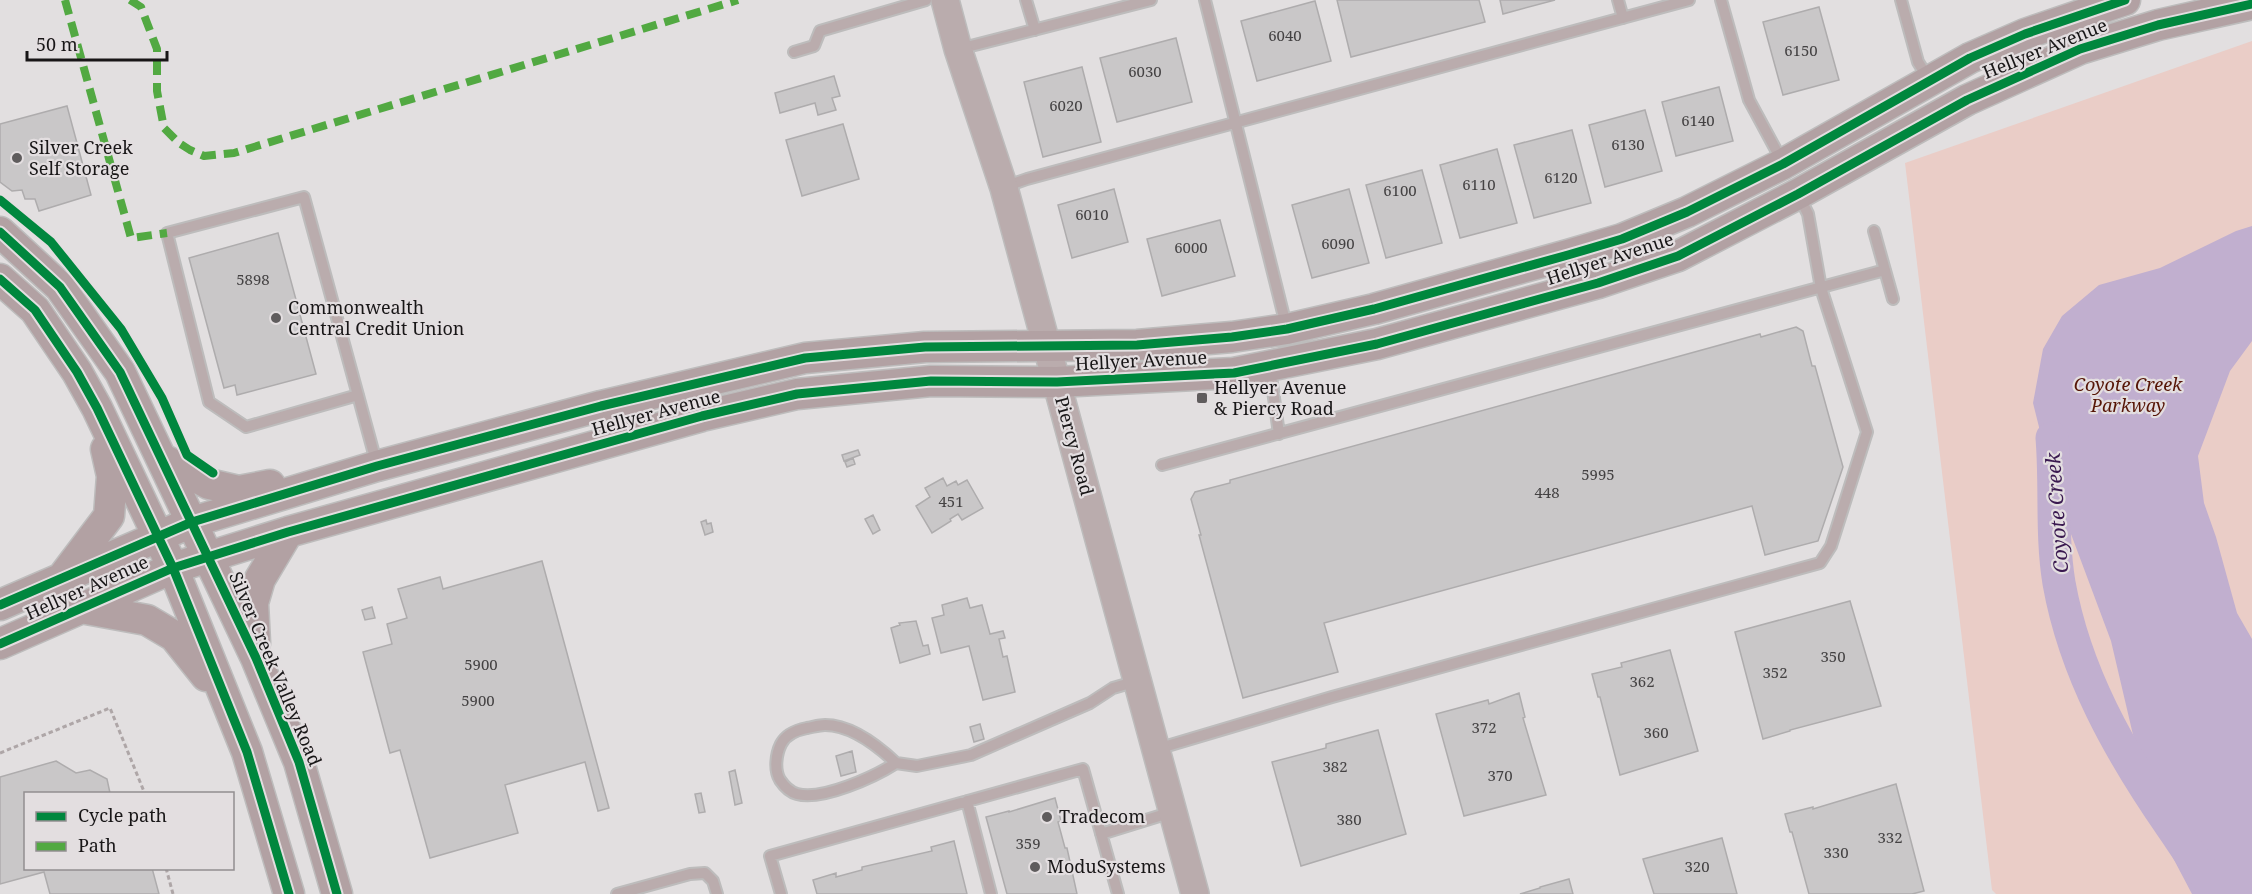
<svg xmlns="http://www.w3.org/2000/svg" width="2252" height="894" font-family="'Noto Serif',serif">
	<style>
		.green { fill: #eacdc7 }
		.water { fill: #c1afcf }
		.lines { fill: none; stroke-linecap: round; stroke-linejoin: round }
		.river { stroke: #c1afcf; stroke-width: 33 }
		.building { fill: #c9c7c8; stroke: #aeacad; stroke-width: 1.5 }
		.service-casing { stroke: #bdbcbc; stroke-width: 14 }
		.tertiary-casing { stroke: #bdbcbc; stroke-width: 30 }
		.secondary-casing { stroke: #bdbcbc; stroke-width: 33 }
		.path { stroke: #aea6a7; stroke-width: 3; stroke-dasharray: 4.5 3; stroke-linecap: butt }
		.service { stroke: #baacad; stroke-width: 10 }
		.tertiary { stroke: #baacad; stroke-width: 27 }
		.secondary { stroke: #b2a1a3; stroke-width: 30 }
		.quiet { stroke: #52a942; stroke-width: 8; stroke-dasharray: 15 8; stroke-linecap: butt }
		.cycleway-casing { stroke: #e3dee0; stroke-width: 13 }
		.cycleway { stroke: #00873e; stroke-width: 9 }
		.poi-dot { fill: #5f5c5d; stroke: #e3dee0; stroke-width: 2 }
		.labels { text-anchor: middle; stroke-width: 4.5; stroke-linejoin: round; paint-order: stroke }
		.number-label { font-size: 15px; fill: #444243 }
		.street-label { font-size: 18px; fill: #181617; stroke: #e3dee0 }
		.poi-label { font-size: 18px; fill: #181617; stroke: #e3dee0; text-anchor: start }
		.park-label { font-size: 18px; font-style: italic; fill: #561506; stroke: #e3dee0 }
		.water-label { font-size: 20px; font-style: italic; fill: #3a1950; stroke: #e3dee0 }
	</style>
	<rect width="100%" height="100%" fill="#e2dfe0"/>
	<path class="green" d="M2252,41V894H1996L1992,890L1905,163Z"/>
	<path class="water" d="M2252,226V341L2230,371L2198,456L2204,503L2216,537L2237,613L2252,639V894H2192L2153,820L2111,641L2068,526L2049,467L2033,403L2043,349L2062,316L2099,285L2160,268L2236,231Z"/>
	<g class="lines">
		<path class="river" d="M2052,438C2056,486 2051,535 2059,583C2075,673 2120,752 2171,826C2187,849 2202,874 2223,894"/>
	</g>
	<path class="building" d="M1337,0H1479L1485,22L1351,57Z
		M1500,0H1555L1503,14Z
		M1315,1L1331,61L1257,81L1241,21Z
		M1819,7L1839,80L1783,95L1763,22Z
		M1176,38L1192,102L1117,122L1100,58Z
		M1082,67L1101,142L1043,157L1024,82Z
		M834,76L840,96L832,98L836,110L818,115L815,103L780,113L775,93Z
		M1719,87L1733,141L1676,156L1662,102Z
		M67,106L91,195L39,211L35,199H25L22,190L12,191L0,182V124Z
		M1645,110L1662,171L1605,187L1589,125Z
		M843,124L859,179L802,196L786,140Z
		M1572,130L1591,203L1534,218L1514,145Z
		M1497,149L1517,223L1460,238L1440,165Z
		M1422,170L1442,243L1386,258L1366,185Z
		M1114,189L1128,242L1072,258L1058,205Z
		M1349,189L1369,263L1312,278L1292,205Z
		M1220,220L1235,276L1162,296L1147,239Z
		M278,233L316,374L237,395L235,385L224,388L189,258Z
		M1796,327L1803,331L1812,366H1815L1843,467L1818,541L1765,555L1752,506L1324,623L1338,672L1243,698L1199,535H1201L1191,499L1195,492L1230,483V480L1760,334L1761,337Z
		M858,450L860,455L844,461L842,455Z
		M853,458L855,464L847,467L845,462Z
		M943,478L947,486L956,481L958,485L967,480L983,508L962,520L958,514L950,519L951,521L932,533L916,506L930,497L925,488Z
		M873,515L880,530L873,534L865,519Z
		M706,520L707,524L711,523L713,532L705,535L701,522Z
		M542,561L609,808L598,811L585,762L505,785L518,833L430,858L400,750L390,753L363,652L392,644L387,624L407,618L398,589L440,577L443,589Z
		M967,598L970,608L982,605L990,634L1003,631L1005,638L999,639L1003,657L1007,656L1015,692L983,700L969,646L941,653L932,618L944,615L942,605Z
		M1850,601L1881,706L1790,730V731L1763,739L1735,632Z
		M372,607L375,618L365,620L362,610Z
		M916,621L923,646L928,645L930,654L900,663L891,628L900,625L899,623Z
		M1670,650L1698,751L1620,775L1600,697H1598L1592,674L1622,667L1621,663Z
		M1519,693L1525,717L1523,718L1546,795L1464,816L1436,714L1488,700L1489,704Z
		M980,724L984,739L974,742L970,727Z
		M1378,730L1406,834L1301,866L1272,762L1326,748V744Z
		M852,751L856,772L841,776L836,756Z
		M56,761L76,773L90,770L107,779L110,793L115,794H26V868H152L159,894H50L44,872L0,884V777Z
		M735,770L742,803L735,805L729,772Z
		M1896,784L1924,891L1912,894H1809L1792,832H1790L1785,814L1813,807V809Z
		M701,793L705,812L699,813L695,794Z
		M1055,798L1061,821L1058,822L1065,848H1067L1077,894H1007L986,817L1009,811V812Z
		M1722,838L1737,894H1654L1643,859Z
		M954,841L967,894H817L813,880L836,873V877L862,870V867L932,851L931,847Z
		M1569,879L1573,894H1520L1540,888V887Z"/>
	<g class="lines">
		<g class="service-casing">
			<path id="service" d="M1026,0L1035,30
				M1205,0L1287,329
				M1618,0L1623,18
				M1721,0L1749,100L1783,163
				M1901,0L1918,62L1928,78
				M959,49L1151,0
				M794,52L814,46L820,31L926,0
				M1004,187L1027,179L1689,0
				M1874,231L1893,299
				M1270,369L1279,434
				M358,395L246,427L209,402L167,233L304,197L377,465
				M1162,465L1885,270
				M1157,749L1332,697L1820,563L1831,546L1867,432L1821,288L1808,214L1798,194
				M896,763C878,746 851,725 825,725C819,725 813,727 807,728C797,730 786,734 781,744C776,754 774,770 780,780C784,786 790,792 797,794C822,801 874,777 896,763L917,766L971,755L1090,703L1113,688L1137,681
				M967,801L991,894
				M1101,834L1172,812
				M617,894L690,874L705,873L713,881L717,894
				M781,894L770,856L1083,769L1118,894"/>
		</g>
		<g class="tertiary-casing">
			<path id="tertiary" d="M945,0L958,49L1004,188L1195,894"/>
		</g>
		<g class="secondary-casing">
			<path id="secondary" d="M0,232L60,287L120,372L256,658L299,762L337,894
				M0,279L35,310L77,372L97,408L173,568L247,752L289,894
				M161,458L209,484L239,491L270,485
				M62,578L109,516L112,476L106,449
				M0,605L192,522L377,466L601,406L805,358L925,347L1137,345L1232,337L1287,329L1374,309L1568,255L1622,239L1687,212L1783,164L1970,58L2025,34L2125,0
				M81,608L147,620L174,636L206,676
				M255,643L253,603L260,579L288,532
				M0,644L173,568L288,532L702,416L797,394L931,381L1057,382L1234,373L1377,344L1598,283L1678,256L1798,194L1967,100L2080,49L2158,25L2252,4"/>
		</g>
		<path class="path" d="M0,753L110,708L145,794
			M166,868L173,894"/>
		<use href="#service" class="service"/>
		<use href="#tertiary" class="tertiary"/>
		<use href="#secondary" class="secondary"/>
		<path class="quiet" d="M65,0L131,238L167,233
			M130,0L141,7L157,49V91L164,128L179,143L190,150L204,156L234,153L738,0"/>
		<g class="cycleway-casing">
			<path id="cycleway" d="M0,200L51,242L121,329L162,398L187,455L213,473
				M0,232L60,287L120,372L256,658L299,762L337,894
				M0,279L35,310L77,372L97,408L173,568L247,752L289,894
				M0,605L192,522L377,466L601,406L805,358L925,347L1137,345L1232,337L1287,329L1374,309L1568,255L1622,239L1687,212L1783,164L1970,58L2025,34L2125,0
				M0,644L173,568L288,532L702,416L797,394L931,381L1057,382L1234,373L1377,344L1598,283L1678,256L1798,194L1967,100L2080,49L2158,25L2252,4"/>
		</g>
		<use href="#cycleway" class="cycleway"/>
	</g>
	<g class="poi-dot">
		<circle cx="17" cy="158" r="6"/>
		<circle cx="276" cy="318" r="6"/>
		<rect x="1196" y="392" width="12" height="12" rx="3"/>
		<circle cx="1047" cy="817" r="6"/>
		<circle cx="1035" cy="867" r="6"/>
	</g>
	<g class="labels">
		<g class="number-label">
			<text x="1285" y="41">6040</text>
			<text x="1801" y="56">6150</text>
			<text x="1145" y="77">6030</text>
			<text x="1066" y="111">6020</text>
			<text x="1698" y="126">6140</text>
			<text x="1628" y="150">6130</text>
			<text x="1561" y="183">6120</text>
			<text x="1479" y="190">6110</text>
			<text x="1400" y="196">6100</text>
			<text x="1092" y="220">6010</text>
			<text x="1338" y="249">6090</text>
			<text x="1191" y="253">6000</text>
			<text x="253" y="285">5898</text>
			<text x="1598" y="480">5995</text>
			<text x="1547" y="498">448</text>
			<text x="951" y="507">451</text>
			<text x="1833" y="662">350</text>
			<text x="481" y="670">5900</text>
			<text x="1775" y="678">352</text>
			<text x="1642" y="687">362</text>
			<text x="478" y="706">5900</text>
			<text x="1484" y="733">372</text>
			<text x="1656" y="738">360</text>
			<text x="1335" y="772">382</text>
			<text x="1500" y="781">370</text>
			<text x="1349" y="825">380</text>
			<text x="1890" y="843">332</text>
			<text x="1028" y="849">359</text>
			<text x="1836" y="858">330</text>
			<text x="1697" y="872">320</text>
		</g>
		<g class="street-label">
			<text transform="translate(2045 49) rotate(-22)" y="6">Hellyer Avenue</text>
			<text transform="translate(1610 259) rotate(-18)" y="6">Hellyer Avenue</text>
			<text transform="translate(1141 361) rotate(-3)" y="6">Hellyer Avenue</text>
			<text transform="translate(656 413) rotate(-15)" y="6">Hellyer Avenue</text>
			<text transform="translate(1074 446) rotate(75)" y="6">Piercy Road</text>
			<text transform="translate(87 588) rotate(-24)" y="6">Hellyer Avenue</text>
			<text transform="translate(275 669) rotate(67)" y="6">Silver Creek Valley Road</text>
		</g>
		<g class="poi-label">
			<text x="29" y="154">Silver Creek<tspan x="29" dy="21">Self Storage</tspan></text>
			<text x="288" y="314">Commonwealth<tspan x="288" dy="21">Central Credit Union</tspan></text>
			<text x="1214" y="394">Hellyer Avenue<tspan x="1214" dy="21">&amp; Piercy Road</tspan></text>
			<text x="1059" y="823">Tradecom</text>
			<text x="1047" y="873">ModuSystems</text>
		</g>
		<g class="park-label">
			<text x="2128" y="391">Coyote Creek<tspan x="2128" dy="21">Parkway</tspan></text>
		</g>
		<g class="water-label">
			<text transform="translate(2057 513) rotate(-94)" y="7">Coyote Creek</text>
		</g>
	</g>
	<rect x="24" y="792" width="210" height="78" fill="#e3dee0" stroke="#928e90" stroke-width="1.5"/>
	<rect x="36" y="812" width="30" height="9" fill="#00873e" stroke="#928e90" stroke-width="1.5"/>
	<text x="78" y="822" font-size="18" fill="#181617">Cycle path</text>
	<rect x="36" y="842" width="30" height="9" fill="#52a942" stroke="#928e90" stroke-width="1.5"/>
	<text x="78" y="852" font-size="18" fill="#181617">Path</text>
	<path d="M27 51v9h140v-9" fill="none" stroke="#181617" stroke-width="3"/>
	<text x="36" y="51" font-size="18" fill="#181617" stroke="#e3dee0" stroke-width="4.5" paint-order="stroke">50 m</text>
</svg>
